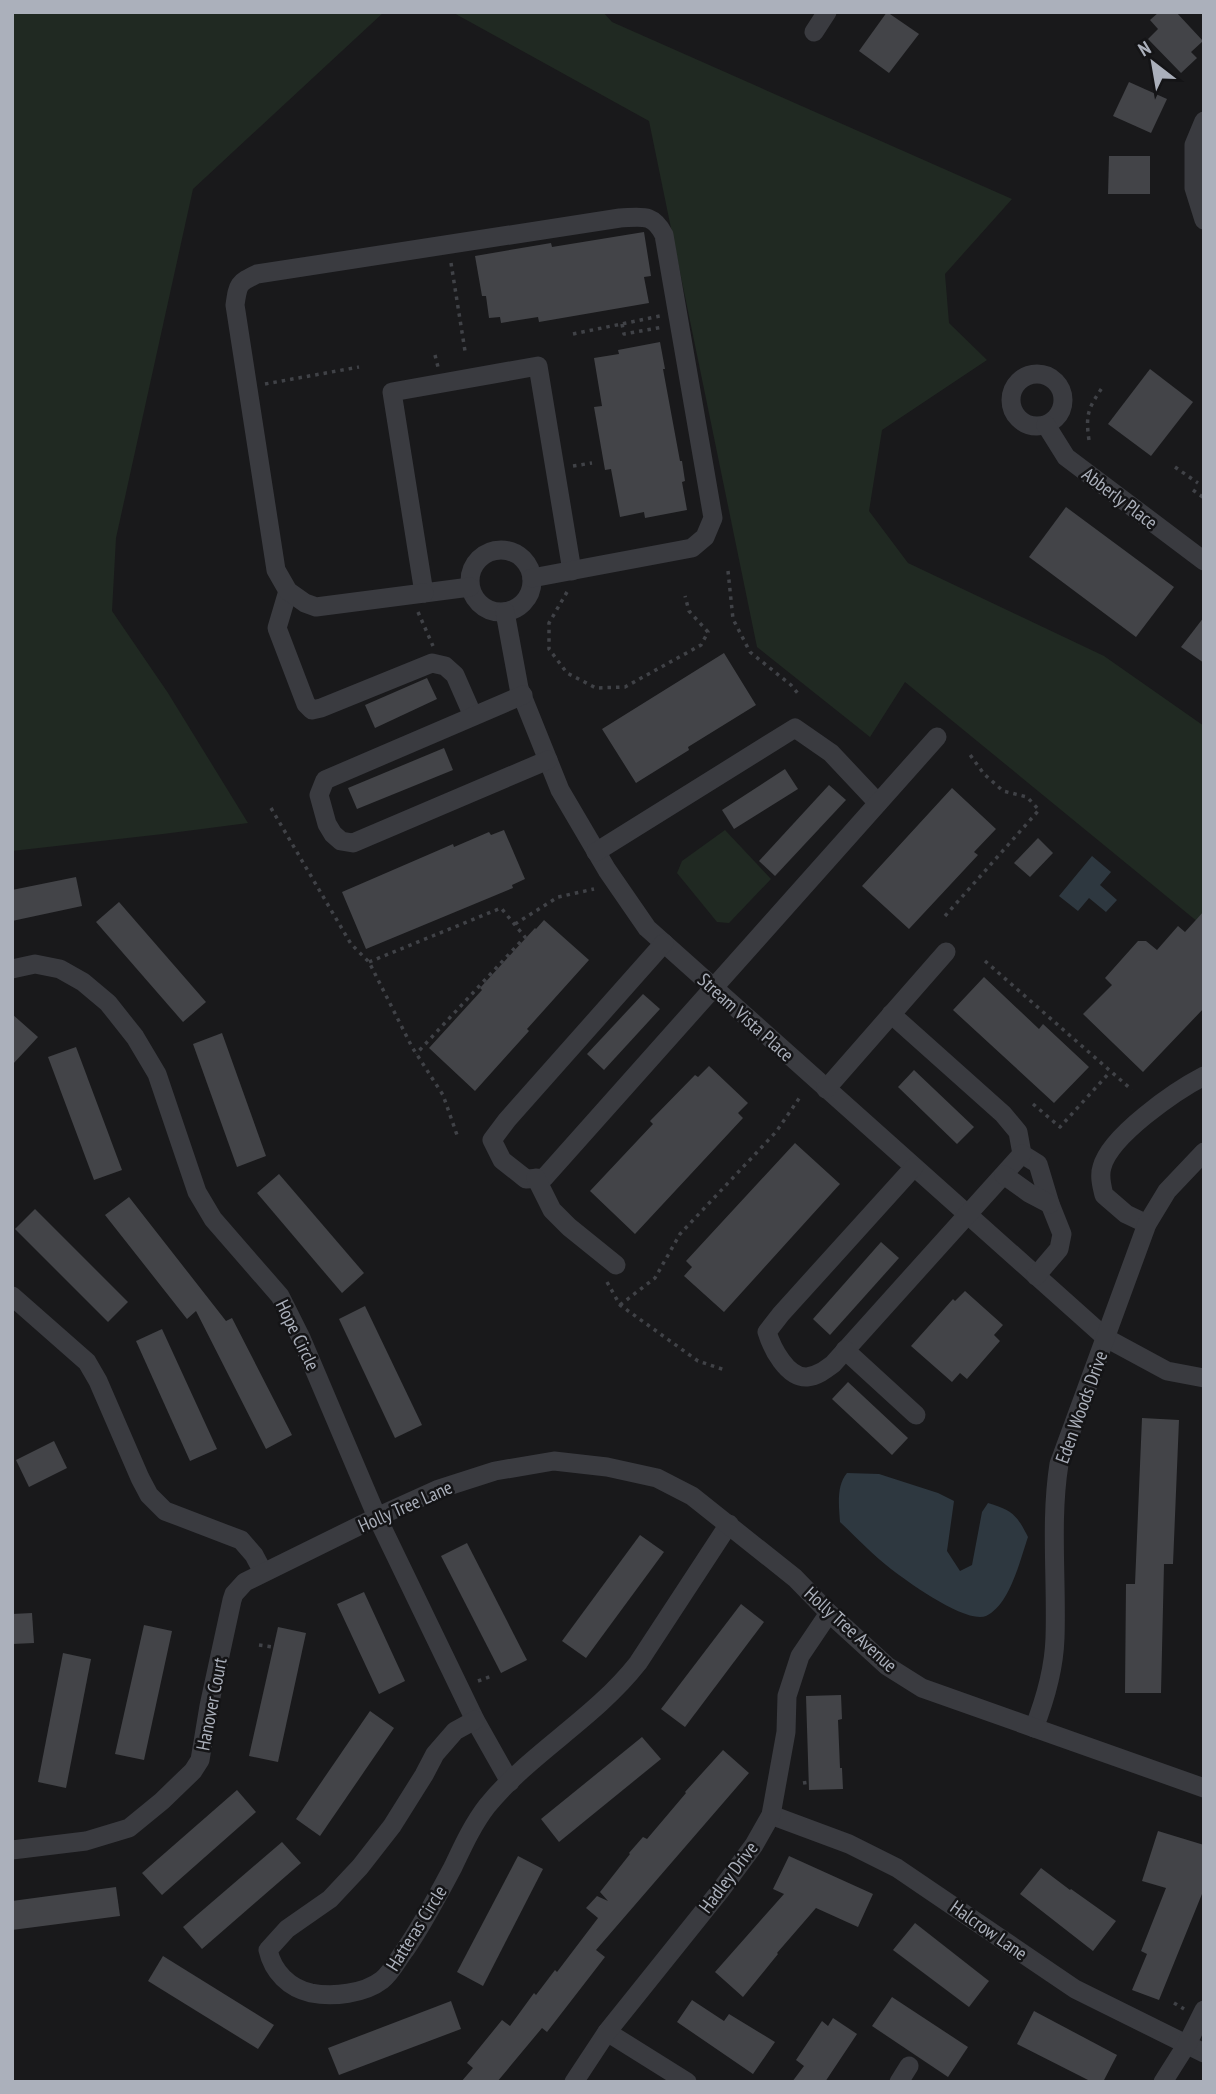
<svg xmlns="http://www.w3.org/2000/svg" width="1216" height="2094" font-family="'PT Sans Narrow',sans-serif">
<style>
.green{fill:#202922}
.water{fill:#2e3840}
.building{fill:#434448}
.lines{fill:none;stroke-linecap:round;stroke-linejoin:round}
.path{stroke:#404247;stroke-width:3.5;stroke-dasharray:3.5 5;stroke-linecap:butt}
.minor{stroke:#3a3b40;stroke-width:19}
.labels{text-anchor:middle;dominant-baseline:central;stroke-width:5;stroke-linejoin:round;paint-order:stroke}
.street-label{font-size:19px;fill:#abb0bb;stroke:#141416}
</style>
<rect width="100%" height="100%" fill="#19191b"/>
<!-- green -->
<g class="green">
<path d="M12,12H384L193,189L116,538L112,611L168,693L248,823L163,834L12,851Z"/>
<path d="M452,12H603L612,22L1012,199L945,274L949,323L987,360L882,430L869,511L908,563L1104,656L1204,726V927L905,682L870,737L757,647L649,121Z"/>
<path d="M725,830L771,879L729,923L717,922L677,873L682,861Z"/>
</g>
<!-- water -->
<g class="water">
<path d="M1092,856L1111,872L1100,885L1117,900L1106,912L1089,898L1078,911L1059,896Z"/>
<path d="M847,1473L879,1474L938,1493L954,1501L947,1551L960,1571L972,1565L982,1512L988,1503C1012,1510 1017,1515 1028,1537C1020,1560 1010,1605 986,1616C966,1624 908,1582 891,1569C873,1555 857,1538 840,1522C839,1506 836,1486 847,1473Z"/>
</g>
<!-- building -->
<g class="building">
<path d="M887,12L919,34L889,73L859,51Z"/>
<path d="M1159,12H1176L1203,41L1191,52L1197,58L1181,73L1148,39L1158,29L1150,20Z"/>
<path d="M1129,82L1167,99L1151,133L1113,116Z"/>
<path d="M1109,156H1150V194H1108Z"/>
<path d="M644,232L651,276L644,277L649,303L539,322L538,317L501,323L500,317L489,318L486,296H482L475,256L551,243L552,247Z"/>
<path d="M660,342L665,369H663L680,461H682L685,481L682,482L687,510L645,518L644,512L620,517L611,469L605,470L594,407L602,406L594,358L619,354L618,350Z"/>
<path d="M1150,369L1193,402L1151,456L1108,424Z"/>
<path d="M1066,507L1174,587L1136,637L1029,557Z"/>
<path d="M1204,617V663L1181,647Z"/>
<path d="M724,653L756,705L688,747L689,750L636,783L602,729Z"/>
<path d="M427,678L437,699L375,728L365,705Z"/>
<path d="M444,748L453,770L357,809L348,788Z"/>
<path d="M785,769L798,789L734,829L722,810Z"/>
<path d="M829,785L846,800L775,876L759,861Z"/>
<path d="M952,788L996,829L974,852L978,855L909,929L862,886Z"/>
<path d="M504,830L525,879L512,885L513,888L366,949L342,892L453,844L454,847L489,832L491,835Z"/>
<path d="M1038,838L1053,853L1030,877L1014,863Z"/>
<path d="M76,877L82,906L12,921V890Z"/>
<path d="M119,902L206,1002L183,1022L96,922Z"/>
<path d="M1204,911V1008L1143,1072L1083,1014L1112,985L1105,978L1138,941H1146L1157,950L1178,926L1185,932Z"/>
<path d="M544,920L589,960L527,1029L529,1031L475,1091L429,1048L482,990L480,988L535,928L536,929Z"/>
<path d="M984,977L1039,1029L1043,1024L1089,1067L1054,1103L953,1010Z"/>
<path d="M643,994L660,1009L604,1070L587,1054Z"/>
<path d="M12,1014L38,1037L12,1065Z"/>
<path d="M222,1033L266,1156L237,1167L193,1044Z"/>
<path d="M76,1047L122,1170L94,1180L48,1057Z"/>
<path d="M709,1066L748,1103L738,1113L743,1118L635,1234L590,1191L653,1124L650,1121L695,1075L698,1077Z"/>
<path d="M914,1070L974,1127L957,1144L898,1087Z"/>
<path d="M795,1143L840,1184L724,1312L684,1276L692,1267L686,1261Z"/>
<path d="M279,1174L364,1273L342,1293L257,1193Z"/>
<path d="M129,1197L226,1321L232,1318L292,1435L266,1449L196,1311L187,1319L105,1215Z"/>
<path d="M35,1209L128,1302L108,1322L15,1229Z"/>
<path d="M881,1242L899,1258L830,1335L813,1319Z"/>
<path d="M965,1291L1003,1325L994,1335L1000,1341L967,1379L960,1373L952,1382L911,1346L953,1299L955,1301Z"/>
<path d="M365,1306L422,1425L395,1438L339,1319Z"/>
<path d="M162,1329L217,1449L190,1461L136,1341Z"/>
<path d="M848,1382L908,1438L892,1455L832,1399Z"/>
<path d="M1142,1418L1179,1420L1173,1564H1164L1161,1693H1125L1126,1584H1135Z"/>
<path d="M54,1441L67,1468L29,1487L16,1460Z"/>
<path d="M640,1535L664,1552L586,1658L562,1641Z"/>
<path d="M467,1543L527,1660L501,1673L441,1556Z"/>
<path d="M364,1592L405,1681L379,1694L337,1604Z"/>
<path d="M741,1604L764,1622L685,1727L661,1709Z"/>
<path d="M32,1613L34,1643L12,1644V1614Z"/>
<path d="M144,1625L172,1631L144,1760L115,1754Z"/>
<path d="M278,1627L306,1633L278,1762L249,1756Z"/>
<path d="M63,1653L91,1659L66,1788L38,1782Z"/>
<path d="M841,1695L842,1719L838,1720L840,1768H842L843,1789L809,1790L806,1696Z"/>
<path d="M370,1711L394,1728L320,1836L296,1819Z"/>
<path d="M642,1737L661,1759L559,1842L541,1819Z"/>
<path d="M723,1750L749,1773L596,1950L605,1957L547,2032L542,2028L497,2082H461L473,2068L467,2063L502,2020L510,2026L534,1993L536,1995L555,1970L557,1972L598,1918L586,1908L597,1896L608,1901L600,1892L630,1854L629,1853L643,1837L647,1839L686,1793L685,1792Z"/>
<path d="M237,1790L256,1812L162,1895L142,1873Z"/>
<path d="M1158,1831L1204,1845V1889L1159,2000L1132,1990L1147,1954L1141,1951L1166,1888L1142,1881Z"/>
<path d="M282,1842L301,1863L202,1949L183,1927Z"/>
<path d="M518,1856L543,1869L483,1986L457,1972Z"/>
<path d="M789,1856L873,1894L858,1927L816,1908L777,1953L778,1954L743,1997L715,1972L784,1894L773,1889Z"/>
<path d="M1041,1868L1070,1890L1071,1889L1116,1921L1093,1951L1020,1894Z"/>
<path d="M116,1887L120,1916L12,1930V1901Z"/>
<path d="M915,1923L989,1981L969,2007L893,1950Z"/>
<path d="M163,1956L274,2025L258,2049L148,1981Z"/>
<path d="M892,1997L968,2047L948,2077L872,2026Z"/>
<path d="M692,2000L724,2021L729,2014L775,2042L753,2074L677,2022Z"/>
<path d="M451,2001L461,2029L339,2075L328,2048Z"/>
<path d="M1034,2011L1117,2055L1103,2082H1092L1017,2044Z"/>
<path d="M833,2018L857,2034L825,2082H792L804,2066L796,2060L822,2021L828,2026Z"/>
</g>
<g class="lines">
<!-- path -->
<g class="path">
<path d="M451,263L465,351"/>
<path d="M622,324L624,334L663,327"/>
<path d="M573,334L660,316"/>
<path d="M435,355L438,367"/>
<path d="M265,384L359,367"/>
<path d="M1089,440C1085,413 1089,407 1104,385"/>
<path d="M573,466L592,463"/>
<path d="M1175,467L1198,483"/>
<path d="M1193,490L1204,498"/>
<path d="M728,571L733,619L750,652L791,685L800,696"/>
<path d="M567,592L549,623V649L567,673L596,688L625,687L701,645L708,632L689,611L685,596"/>
<path d="M418,612L433,646"/>
<path d="M271,808L351,944L369,962L412,1047L443,1095L457,1135"/>
<path d="M945,916L1039,810L1027,797L1003,791L984,774L968,752"/>
<path d="M515,924L558,897L594,889"/>
<path d="M985,961L1132,1090"/>
<path d="M369,962L501,908L525,937L416,1054"/>
<path d="M1033,1104L1060,1127L1110,1072"/>
<path d="M607,1282L620,1305L698,1361L725,1370"/>
<path d="M620,1305L655,1278L680,1234L776,1132L800,1097"/>
<path d="M259,1645L273,1647"/>
<path d="M478,1681L492,1676"/>
<path d="M803,1783L809,1782"/>
<path d="M1174,2003L1184,2009"/>
</g>
<!-- minor -->
<g class="minor">
<path d="M814,32L827,12"/>
<path d="M1204,121L1194,145V188L1204,220"/>
<circle cx="1037" cy="400" r="26"/>
<path d="M1046,425L1066,457L1204,561"/>
<circle cx="501" cy="581" r="31"/>
<path d="M470,587L424,593L392,392L538,366L572,571"/>
<path d="M288,591L277,628L306,704L312,710L321,708L432,663L445,666L455,675L473,716"/>
<path d="M424,593L316,607L305,603L288,591L276,570L235,305C238,284 238,283 257,274L620,218C642,217 653,213 664,235L713,518L705,537L692,548L532,578"/>
<path d="M505,612L519,688L560,790L607,870L647,928L1106,1338L1167,1371L1204,1378"/>
<path d="M523,695L325,780L319,795L327,824L333,834L341,841L353,843L548,760"/>
<path d="M596,852L795,728L831,753L878,803"/>
<path d="M664,943L507,1120L492,1140L502,1160L526,1179L544,1178L937,737"/>
<path d="M12,969L35,964L60,969L83,982L108,1003L135,1037L157,1074L197,1192L213,1219L280,1296L301,1338L377,1517L475,1720L510,1782"/>
<path d="M891,1014L1003,1114L1018,1132L1022,1154L1038,1164L1050,1204L1062,1234L1059,1249L1036,1276"/>
<path d="M826,1089L946,952"/>
<path d="M914,1167L781,1314L767,1332C772,1348 787,1378 807,1377C817,1376 825,1370 833,1364L1022,1154"/>
<path d="M1004,1175L1029,1193L1050,1204"/>
<path d="M536,1178L552,1210L569,1227L616,1265"/>
<path d="M1147,1224L1126,1214L1104,1195C1102,1187 1099,1176 1102,1167C1110,1136 1175,1091 1204,1076"/>
<path d="M12,1296L87,1362L98,1381L140,1478L149,1495L165,1511L241,1540L254,1555L263,1572"/>
<path d="M845,1350L916,1415"/>
<path d="M475,1720L455,1731L435,1754L424,1775L392,1826L360,1867L330,1899L287,1929L268,1950C273,1972 289,1988 311,1993C333,1997 364,1994 382,1980C392,1972 398,1959 405,1950C423,1924 438,1895 453,1867C463,1846 473,1824 487,1806C530,1753 594,1719 638,1663L729,1524"/>
<path d="M1034,1728C1045,1700 1054,1669 1055,1638C1057,1580 1050,1521 1059,1464L1147,1224L1167,1191L1204,1152"/>
<path d="M771,1815L849,1844L897,1868L1075,1989L1204,2053"/>
<path d="M12,1850L86,1841L129,1828L162,1801L193,1771L200,1760L209,1706L232,1600L234,1594L245,1582L377,1517L439,1489L495,1471L554,1461L607,1467L657,1478L692,1496L795,1578L829,1613L887,1666L922,1688L1204,1788"/>
<path d="M607,2032L687,2082"/>
<path d="M574,2082L607,2032L720,1891L754,1845L771,1815L786,1732L787,1696L800,1656L829,1613"/>
<path d="M899,2082L909,2066"/>
<path d="M1163,2082L1187,2044L1204,2010"/>
</g>
</g>
<g class="labels">
<!-- street labels -->
<g class="street-label">
<text transform="translate(1120 498) rotate(37)">Abberly Place</text>
<text transform="translate(746 1017) rotate(42)">Stream Vista Place</text>
<text transform="translate(298 1335) rotate(64)">Hope Circle</text>
<text transform="translate(1081 1407) rotate(-70)">Eden Woods Drive</text>
<text transform="translate(405 1506) rotate(-24)">Holly Tree Lane</text>
<text transform="translate(851 1629) rotate(42)">Holly Tree Avenue</text>
<text transform="translate(211 1704) rotate(-79)">Hanover Court</text>
<text transform="translate(728 1877) rotate(-53)">Hadley Drive</text>
<text transform="translate(416 1928) rotate(-58)">Hatteras Circle</text>
<text transform="translate(989 1930) rotate(35)">Halcrow Lane</text>
</g>
</g>
<!-- border -->
<rect width="1216" height="2094" fill="none" stroke="#abb0bb" stroke-width="28"/>
<!-- north arrow -->
<g transform="translate(1153 63) rotate(329)" stroke="#141416" stroke-width="5" paint-order="stroke">
<path d="M0-5L12 26L0 18L-12 26Z" fill="#abb0bb"/>
<text y="-10" font-size="19" font-weight="bold" text-anchor="middle" fill="#abb0bb">N</text>
</g>
</svg>
